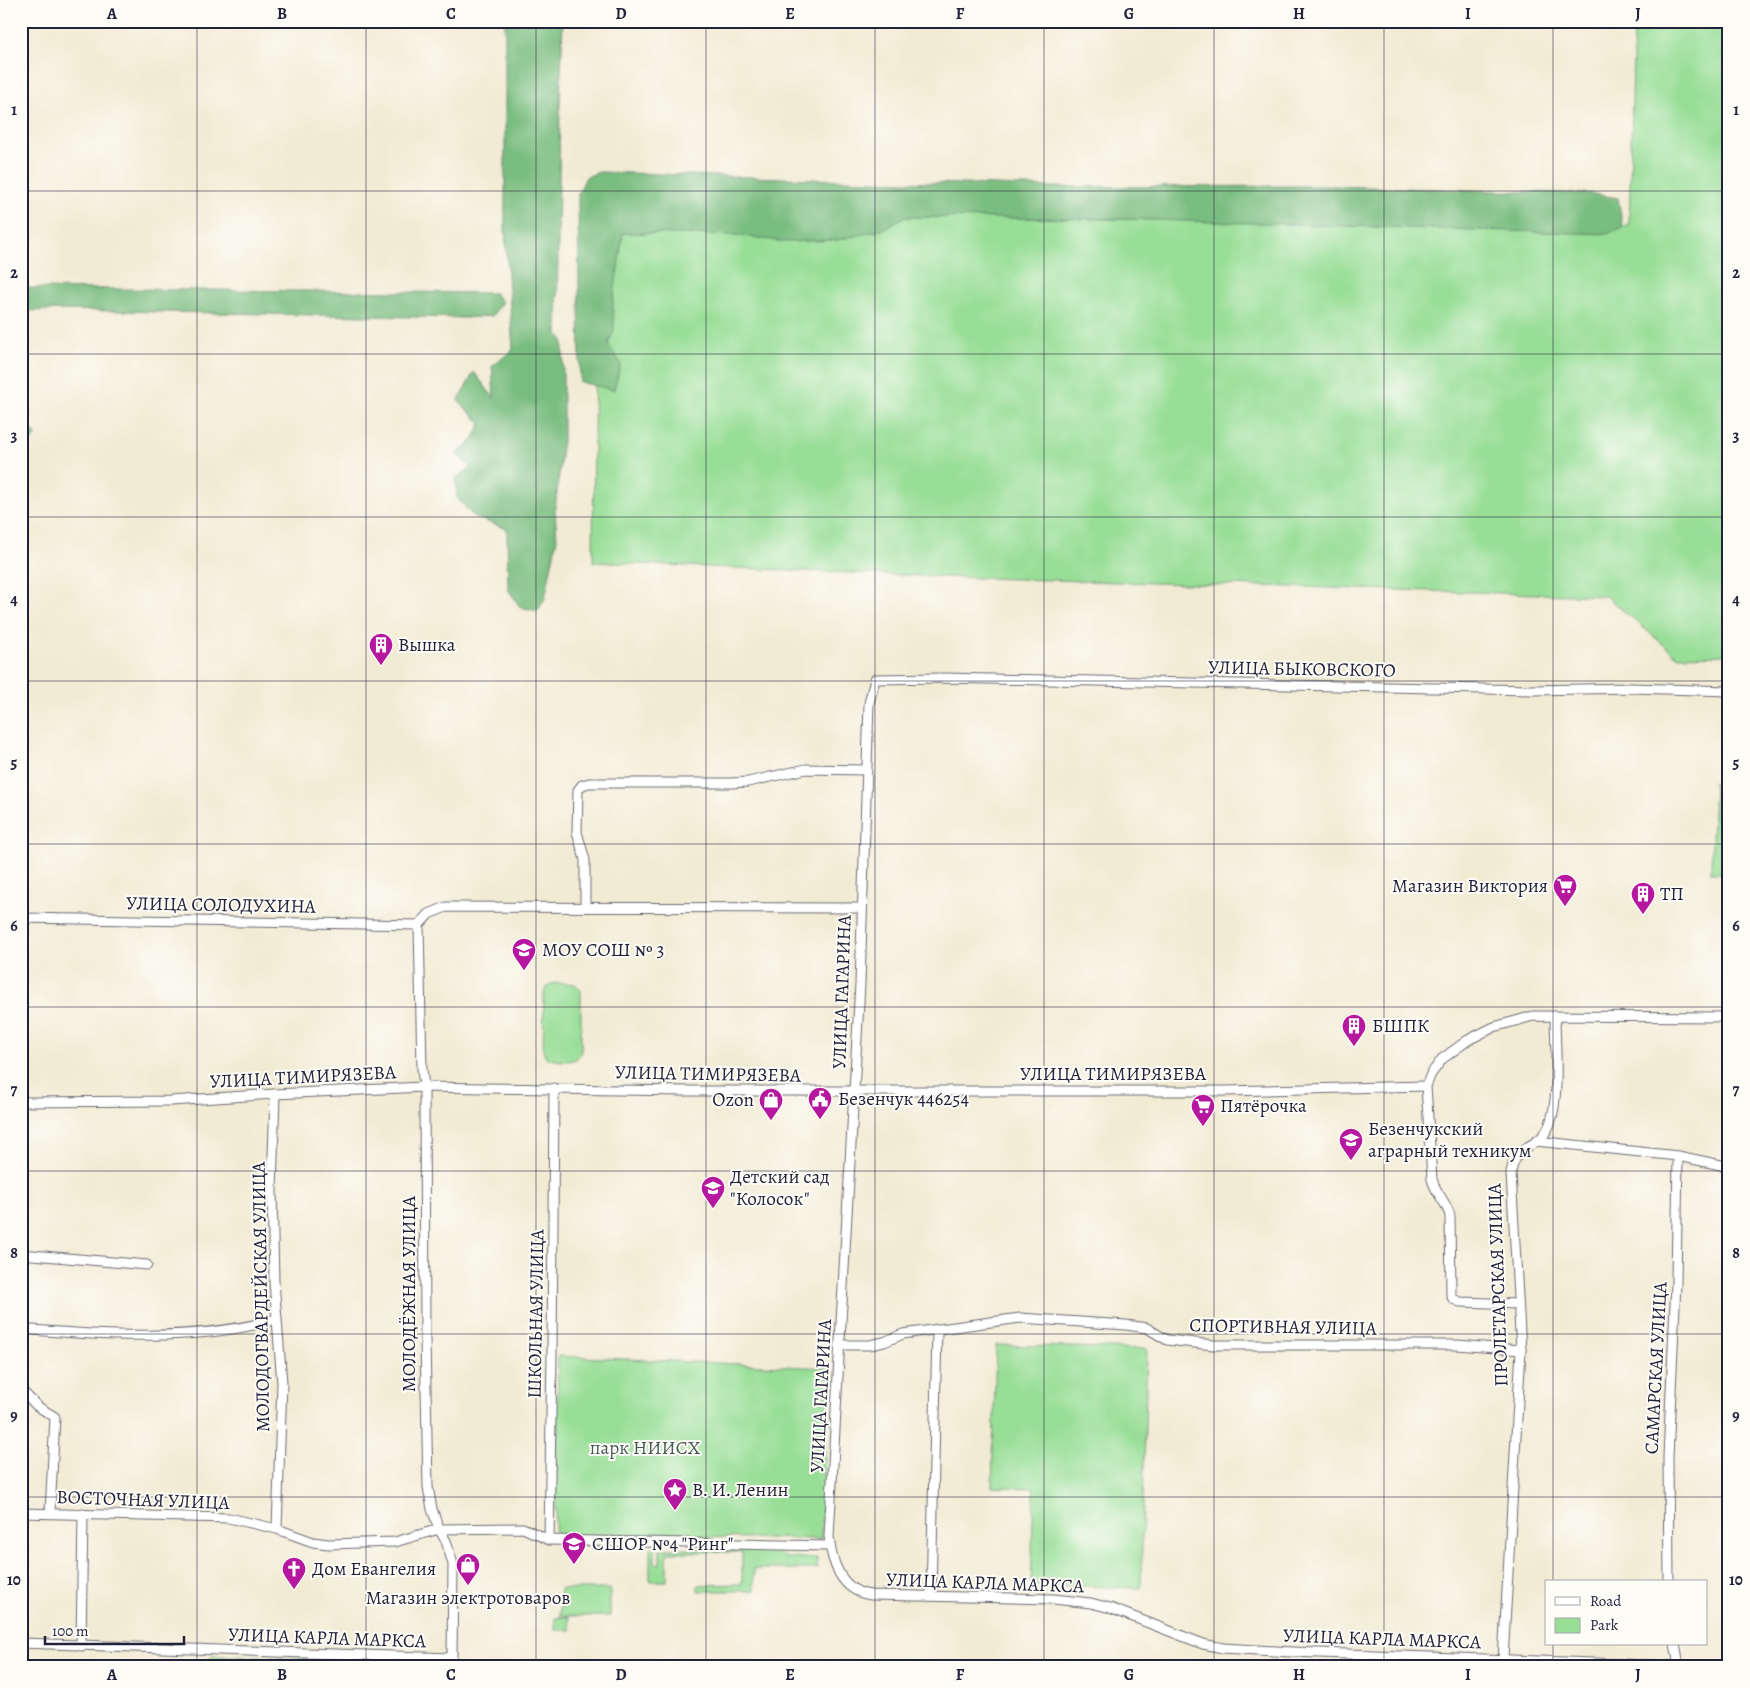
<svg xmlns="http://www.w3.org/2000/svg" width="1750" height="1688" font-family="Alegreya,serif">
<style>
.green{fill:#98de97;stroke:#5d8069}
.forest{fill:#7abd80;stroke:#4e705e}
.lines{fill:none;stroke-linecap:round;stroke-linejoin:round}
.minor-casing{stroke:#6b6871;stroke-width:11}
.minor{stroke:#fff;stroke-width:9}
.grid{fill:none;stroke:#22223b;stroke-width:1;stroke-opacity:0.55}
.labels{text-anchor:middle;dominant-baseline:central;stroke-width:4;stroke-linejoin:round;paint-order:stroke}
.poi-label{font-size:19px;fill:#22223b;stroke:#fdfcf7;text-anchor:start}
.street-label{font-size:19px;fill:#22223b;stroke:#fdfcf7}
.park-label{font-size:19px;fill:#455a57;stroke:#fdfcf7}
.neatline{fill:none;stroke:#22223b;stroke-width:2}
.grid-label{font-size:16px;text-anchor:middle;font-weight:bold;fill:#22223b}
</style>
<rect width="100%" height="100%" fill="#fdfcf7"/>
<filter id="ink" filterUnits="userSpaceOnUse"><feTurbulence type="fractalNoise" baseFrequency=".02" numOctaves="2"/><feDisplacementMap in="SourceGraphic" scale="10" xChannelSelector="R" yChannelSelector="G"/><feConvolveMatrix kernelMatrix="1 2 1 2 8 2 1 2 1" color-interpolation-filters="sRGB"/></filter>
<filter id="wash" filterUnits="userSpaceOnUse"><feTurbulence type="fractalNoise" baseFrequency=".0096" numOctaves="4" result="noise"/><feDisplacementMap in="SourceGraphic" scale="20" xChannelSelector="R" yChannelSelector="G"/><feGaussianBlur stdDeviation="1.12" result="paint"/><feColorMatrix in="noise" values="0 0 0 0 0 0 0 0 0 0 0 0 0 0 0 0 0 1.4 0 .05"/><feComposite in="paint" operator="in"/></filter>
<g filter="url(#wash)">
<rect width="100%" height="100%" fill="#f2ebd4"/>
<!-- green -->
<g class="green">
<path d="M1634,21H1729V655L1677,656L1606,596L946,577L593,562L596,212L1629,226Z"/>
<path d="M1714,782L1729,783V873H1711Z"/>
<path d="M556,983L575,984L581,990V1051C578,1065 559,1061 549,1059L546,1057L543,1050L544,993L548,985Z"/>
<path d="M996,1345L1147,1349L1141,1588L1031,1585L1034,1488L992,1487Z"/>
<path d="M558,1356L829,1368L821,1539L555,1535Z"/>
<path d="M650,1548H655V1564H660V1549H775L786,1558H817V1569H754V1591H698V1585L742,1584V1552H667V1581H650Z"/>
<rect x="560" y="1589" width="50" height="27"/>
<path d="M569,1617L570,1630H555V1618Z"/>
<path d="M211,1656L306,1658V1667H207Z"/>
</g>
<!-- forest -->
<g class="forest">
<path d="M505,21H563L560,103L557,333L563,340V439L555,510L557,539L545,598L538,611L520,607L508,589L507,529L474,517L457,498L456,478L471,467L456,454L473,440L481,423L458,401L474,372L494,398L492,366L513,350L505,229Z"/>
<path d="M599,172L1055,187L1335,186L1594,194L1618,198L1623,227L1607,234L1120,219L904,217L881,230L837,240L787,242L736,235L623,233L613,302L614,331L608,344L621,363L614,390L580,382L578,194L586,177Z"/>
<path d="M21,288L495,293L502,302L492,316L465,318L63,310L21,311Z"/>
<path d="M21,418L37,436L21,450Z"/>
</g>
</g>
<g filter="url(#ink)">
<g class="lines">
<defs>
<g id="minor">
<path d="M585,906V860L577,832L578,790L582,785L589,783H731L748,782L806,769L866,770"/>
<path d="M21,918L419,925"/>
<path d="M419,925L429,914L446,907L862,908"/>
<path d="M275,1094L272,1189L274,1282L282,1383L277,1529"/>
<path d="M21,1102L171,1101L275,1094L424,1087L685,1091H1225L1426,1086"/>
<path d="M1536,1141L1678,1156L1721,1165L1729,1170"/>
<path d="M21,1254L147,1265"/>
<path d="M1518,1304L1460,1302L1453,1299L1451,1295L1450,1216C1447,1202 1435,1193 1432,1179L1426,1086L1431,1074L1442,1059L1468,1040L1494,1027L1533,1016L1729,1017"/>
<path d="M21,1329C101,1336 199,1342 277,1319"/>
<path d="M840,1345H870L884,1342L903,1334L1020,1318L1126,1325L1147,1328L1167,1340L1214,1345H1457L1521,1350"/>
<path d="M21,1390L37,1406L55,1417L50,1513"/>
<path d="M21,1513L229,1518L277,1529L313,1542L328,1544L395,1542L439,1529L523,1528L549,1540L830,1546"/>
<path d="M549,1540L552,1355L554,1088"/>
<path d="M1669,1582L1668,1457L1676,1283L1678,1156"/>
<path d="M931,1596L937,1330"/>
<path d="M21,1643L452,1658L453,1564L446,1541L439,1529L432,1509L428,1487L425,1339L424,1087L422,1069L419,925"/>
<path d="M1675,1644L1679,1666"/>
<path d="M81,1646L83,1514"/>
<path d="M1503,1659L1521,1350L1511,1173C1516,1142 1536,1150 1547,1130C1561,1106 1555,1045 1555,1016"/>
<path d="M1704,1667L1292,1652L1223,1648L1203,1644L1110,1608L1091,1603L1053,1599L871,1595C841,1592 831,1561 829,1536L860,984L869,703L875,679L944,678L1533,690L1632,688L1729,691"/>
</g>
</defs>
<!-- minor casing -->
<use href="#minor" class="minor-casing"/>
<!-- minor -->
<use href="#minor" class="minor"/>
</g>
</g>
<!-- grid -->
<path class="grid" d="M197,21V1667M366,21V1667M536,21V1667M706,21V1667M875,21V1667M1044,21V1667M1214,21V1667M1384,21V1667M1553,21V1582M21,191H1729M21,354H1729M21,517H1729M21,681H1729M21,844H1729M21,1007H1729M21,1171H1729M21,1334H1729M21,1497H1729M1553,1644V1667"/>
<!-- icons -->
<defs>
<symbol id="building-pin" viewBox="-11 -11 22 30"><path d="M0 17L-7.5 6A9.5 9.5 0 1 1 7.5 6Z" fill="#b5179e" stroke="#fdfcf7"/><path d="M-4-6H4V6H1V3H-1V6H-4ZM-2.5-4.3h1.7v1.8h-1.7ZM.8-4.3h1.7v1.8H.8ZM-2.5-1h1.7V.8h-1.7ZM.8-1h1.7V.8H.8Z" fill="#fff"/></symbol>
<symbol id="supermarket-pin" viewBox="-11 -11 22 30"><path d="M0 17L-7.5 6A9.5 9.5 0 1 1 7.5 6Z" fill="#b5179e" stroke="#fdfcf7"/><path d="M-6-5.5h2.5l.6 2H6L4.5 2H-2.5L-4.4-4H-6ZM-1.5 3.2a1.3 1.3 0 1 0 .1 0ZM3 3.2a1.3 1.3 0 1 0 .1 0Z" fill="#fff"/></symbol>
<symbol id="school-pin" viewBox="-11 -11 22 30"><path d="M0 17L-7.5 6A9.5 9.5 0 1 1 7.5 6Z" fill="#b5179e" stroke="#fdfcf7"/><path d="M0-5L7-2L0 1L-7-2ZM-4 1L0 2.5L4 1V4Q0 6-4 4Z" fill="#fff"/></symbol>
<symbol id="civic-pin" viewBox="-11 -11 22 30"><path d="M0 17L-7.5 6A9.5 9.5 0 1 1 7.5 6Z" fill="#b5179e" stroke="#fdfcf7"/><path d="M-.6-6.5H3V-4.5H.6V-3L4-1V1h2V6H-6V1h2V-1L-.6-3ZM-1.2 2.5V6h2.4V2.5Z" fill="#fff"/></symbol>
<symbol id="shop-pin" viewBox="-11 -11 22 30"><path d="M0 17L-7.5 6A9.5 9.5 0 1 1 7.5 6Z" fill="#b5179e" stroke="#fdfcf7"/><path d="M-5-2.5h2.3a2.7 3.5 0 0 1 5.4 0H5L5.5 6h-11ZM-1.5-2.5h3a1.5 2.3 0 0 0-3 0Z" fill="#fff"/></symbol>
<symbol id="university-pin" viewBox="-11 -11 22 30"><path d="M0 17L-7.5 6A9.5 9.5 0 1 1 7.5 6Z" fill="#b5179e" stroke="#fdfcf7"/><path d="M0-5L7-2L0 1L-7-2ZM-4 1L0 2.5L4 1V4Q0 6-4 4Z" fill="#fff"/></symbol>
<symbol id="sight-pin" viewBox="-11 -11 22 30"><path d="M0 17L-7.5 6A9.5 9.5 0 1 1 7.5 6Z" fill="#b5179e" stroke="#fdfcf7"/><path d="M0-6L1.8-2.2L6-1.7L2.9 1.2L3.7 5.4L0 3.3L-3.7 5.4L-2.9 1.2L-6-1.7L-1.8-2.2Z" fill="#fff"/></symbol>
<symbol id="church-pin" viewBox="-11 -11 22 30"><path d="M0 17L-7.5 6A9.5 9.5 0 1 1 7.5 6Z" fill="#b5179e" stroke="#fdfcf7"/><path d="M-1.2-6h2.4v3.5h3.3v2.4h-3.3V6h-2.4V-.1h-3.3v-2.4h3.3Z" fill="#fff"/></symbol>
</defs>
<g fill-rule="evenodd">
<use href="#building-pin" x="367" y="631" width="28" height="38"/>
<use href="#supermarket-pin" x="1551" y="872" width="28" height="38"/>
<use href="#building-pin" x="1629" y="880" width="28" height="38"/>
<use href="#school-pin" x="510" y="936" width="28" height="38"/>
<use href="#building-pin" x="1340" y="1012" width="28" height="38"/>
<use href="#civic-pin" x="806" y="1085" width="28" height="38"/>
<use href="#shop-pin" x="757" y="1086" width="28" height="38"/>
<use href="#supermarket-pin" x="1189" y="1092" width="28" height="38"/>
<use href="#university-pin" x="1337" y="1126" width="28" height="38"/>
<use href="#school-pin" x="699" y="1174" width="28" height="38"/>
<use href="#sight-pin" x="661" y="1476" width="28" height="38"/>
<use href="#school-pin" x="560" y="1530" width="28" height="38"/>
<use href="#shop-pin" x="454" y="1551" width="28" height="38"/>
<use href="#church-pin" x="280" y="1555" width="28" height="38"/>
</g>
<g class="labels">
<!-- poi labels -->
<g class="poi-label">
<text x="398" y="645">Вышка</text>
<text x="1548" y="886" text-anchor="end">Магазин Виктория</text>
<text x="1660" y="894">ТП</text>
<text x="542" y="950">МОУ СОШ № 3</text>
<text x="1372" y="1026">БШПК</text>
<text x="838" y="1099">Безенчук 446254</text>
<text x="754" y="1100" text-anchor="end">Ozon</text>
<text x="1220" y="1106">Пятёрочка</text>
<text x="1368" y="1129">Безенчукский<tspan x="1368" dy="22">аграрный техникум</tspan></text>
<text x="730" y="1177">Детский сад<tspan x="730" dy="22">"Колосок"</tspan></text>
<text x="692" y="1490">В. И. Ленин</text>
<text x="592" y="1544">СШОР №4 "Ринг"</text>
<text x="312" y="1569">Дом Евангелия</text>
<text x="468" y="1598" text-anchor="middle">Магазин электротоваров</text>
</g>
<!-- street labels -->
<g class="street-label">
<text transform="translate(1302 669) rotate(1)">УЛИЦА БЫКОВСКОГО</text>
<text transform="translate(221 905) rotate(1)">УЛИЦА СОЛОДУХИНА</text>
<text transform="translate(842 992) rotate(-88)">УЛИЦА ГАГАРИНА</text>
<text transform="translate(708 1074) rotate(1)">УЛИЦА ТИМИРЯЗЕВА</text>
<text x="1113" y="1074">УЛИЦА ТИМИРЯЗЕВА</text>
<text transform="translate(303 1077) rotate(-3)">УЛИЦА ТИМИРЯЗЕВА</text>
<text transform="translate(1498 1285) rotate(-92)">ПРОЛЕТАРСКАЯ УЛИЦА</text>
<text transform="translate(409 1294) rotate(-90)">МОЛОДЁЖНАЯ УЛИЦА</text>
<text transform="translate(261 1297) rotate(-91)">МОЛОДОГВАРДЕЙСКАЯ УЛИЦА</text>
<text transform="translate(536 1314) rotate(-89)">ШКОЛЬНАЯ УЛИЦА</text>
<text transform="translate(1283 1327) rotate(1)">СПОРТИВНАЯ УЛИЦА</text>
<text transform="translate(1656 1368) rotate(-87)">САМАРСКАЯ УЛИЦА</text>
<text transform="translate(821 1396) rotate(-87)">УЛИЦА ГАГАРИНА</text>
<text transform="translate(143 1500) rotate(2)">ВОСТОЧНАЯ УЛИЦА</text>
<text transform="translate(985 1583) rotate(2)">УЛИЦА КАРЛА МАРКСА</text>
<text transform="translate(327 1638) rotate(2)">УЛИЦА КАРЛА МАРКСА</text>
<text transform="translate(1382 1639) rotate(2)">УЛИЦА КАРЛА МАРКСА</text>
</g>
<!-- park labels -->
<g class="park-label">
<text x="645" y="1448">парк НИИСХ</text>
</g>
</g>
<!-- margin -->
<rect width="1750" height="1688" fill="none" stroke="#fdfcf7" stroke-width="55"/>
<!-- legend -->
<rect x="1545" y="1580" width="162" height="65" fill="#fdfcf7" stroke="#a5a5ac"/>
<rect x="1555" y="1597" width="25" height="8" fill="#ffffff" stroke="#a5a5ac"/>
<text x="1590" y="1606" font-size="15" fill="#22223b">Road</text>
<rect x="1555" y="1618" width="25" height="15" fill="#98de97" stroke="#a5a5ac"/>
<text x="1590" y="1630" font-size="15" fill="#22223b">Park</text>
<!-- scale -->
<path d="M45 1636v8h139v-8" fill="none" stroke="#22223b" stroke-width="2.5"/>
<text x="52" y="1636" font-size="15" fill="#22223b" stroke="#fdfcf7" stroke-width="4" paint-order="stroke">100 m</text>
<rect x="28" y="28" width="1694" height="1632" class="neatline"/>
<g class="grid-label">
<text x="112" y="19">A</text>
<text x="282" y="19">B</text>
<text x="451" y="19">C</text>
<text x="621" y="19">D</text>
<text x="790" y="19">E</text>
<text x="960" y="19">F</text>
<text x="1129" y="19">G</text>
<text x="1299" y="19">H</text>
<text x="1468" y="19">I</text>
<text x="1638" y="19">J</text>
<text x="14" y="115">1</text>
<text x="1736" y="115">1</text>
<text x="14" y="278">2</text>
<text x="1736" y="278">2</text>
<text x="14" y="441">3</text>
<text x="1736" y="441">3</text>
<text x="14" y="605">4</text>
<text x="1736" y="605">4</text>
<text x="14" y="768">5</text>
<text x="1736" y="768">5</text>
<text x="14" y="931">6</text>
<text x="1736" y="931">6</text>
<text x="14" y="1095">7</text>
<text x="1736" y="1095">7</text>
<text x="14" y="1258">8</text>
<text x="1736" y="1258">8</text>
<text x="14" y="1421">9</text>
<text x="1736" y="1421">9</text>
<text x="14" y="1585">10</text>
<text x="1736" y="1585">10</text>
<text x="112" y="1680">A</text>
<text x="282" y="1680">B</text>
<text x="451" y="1680">C</text>
<text x="621" y="1680">D</text>
<text x="790" y="1680">E</text>
<text x="960" y="1680">F</text>
<text x="1129" y="1680">G</text>
<text x="1299" y="1680">H</text>
<text x="1468" y="1680">I</text>
<text x="1638" y="1680">J</text>
</g>
</svg>
